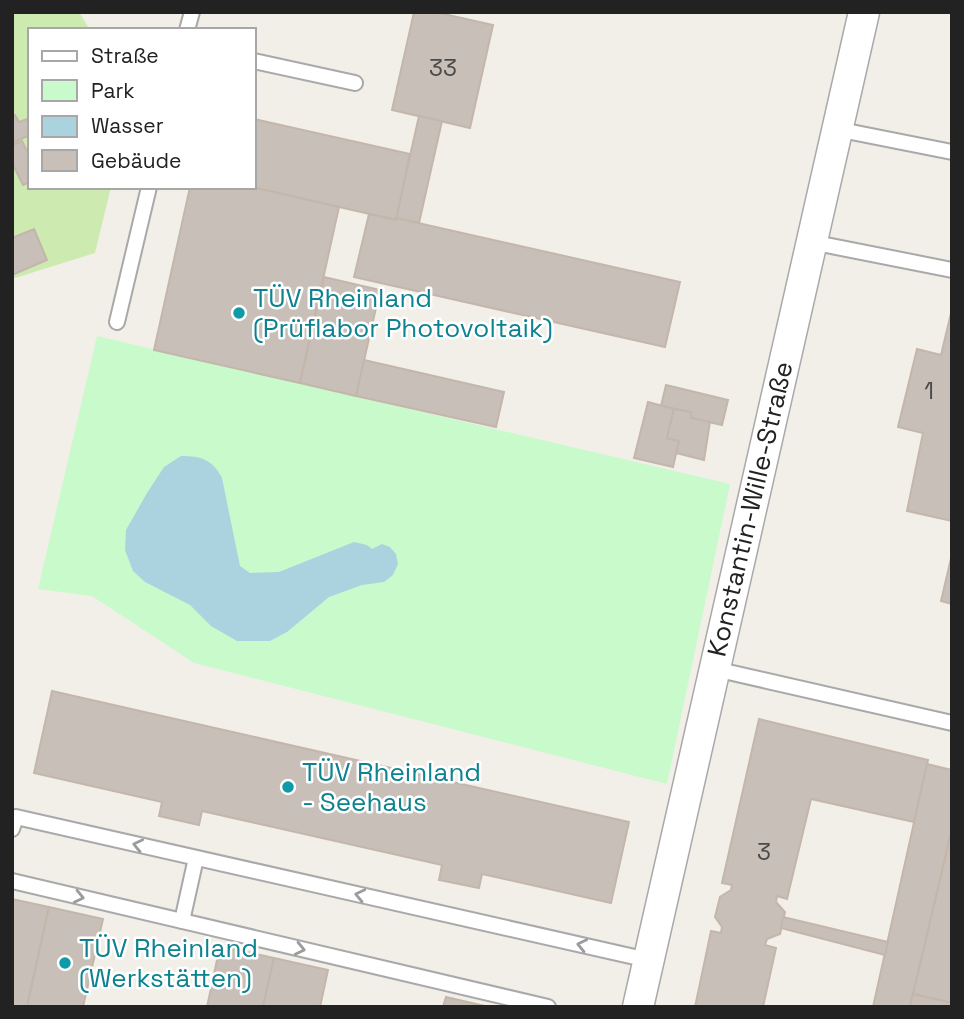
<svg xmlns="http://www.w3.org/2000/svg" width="964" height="1019" font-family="'Space Grotesk',sans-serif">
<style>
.grass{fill:#cdebb0}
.park{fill:#c8facc}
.water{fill:#aad3df}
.building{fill:#c7bfb8;stroke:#c4b6ab;stroke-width:2}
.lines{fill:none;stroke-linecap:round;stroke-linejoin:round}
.service-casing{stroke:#a9a9a9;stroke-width:18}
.minor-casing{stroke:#a9a9a9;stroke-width:33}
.service{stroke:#fff;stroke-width:14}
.minor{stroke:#fff;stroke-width:30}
.oneway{stroke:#9c9c9c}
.culture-dot{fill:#0f9aa8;stroke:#fff;stroke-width:2.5}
.labels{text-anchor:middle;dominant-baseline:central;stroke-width:5;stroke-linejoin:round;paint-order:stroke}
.number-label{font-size:23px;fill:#4b4948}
.culture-label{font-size:26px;fill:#0d838f;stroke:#fff;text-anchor:start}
.street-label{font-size:26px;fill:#222;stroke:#fff}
</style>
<rect width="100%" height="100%" fill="#f2efe9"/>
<!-- grass -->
<path class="grass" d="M12,12H79L90,30H30V187H111L95,253L12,279Z"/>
<!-- park -->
<path class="park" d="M97,336L730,484L667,784L194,663L92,596L38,589Z"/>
<!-- water -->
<path class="water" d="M181,456C201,456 212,459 222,478L240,566L250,573L279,572L354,542L367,545L372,549L382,544L390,547L396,554L398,564L393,575L384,582L362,585L329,597L287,632L270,641H237L211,626L190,605L145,582L133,571L125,550L126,530L147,493L164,467Z"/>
<!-- building -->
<g class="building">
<path d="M414,12H435L493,25L470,128L392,110Z"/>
<path d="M15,115L19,122L30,118V135L12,143V116Z"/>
<path d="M419,116L442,121L419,223L396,218Z"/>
<path d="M254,119L410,154L396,220L252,187Z"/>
<path d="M22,141L30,157V182L23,185L12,163V145Z"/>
<path d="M190,187H252L339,207L300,383L154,350Z"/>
<path d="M369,214L396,220V218L680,282L665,347L354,277Z"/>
<path d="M34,229L47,260L12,275V238Z"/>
<path d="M324,277L380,290L356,396L300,383Z"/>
<path d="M952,309V521L907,511L923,433L898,427L917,349L941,355Z"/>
<path d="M364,360L504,392L496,427L356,396Z"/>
<path d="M666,385L728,400L722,425L691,418V412L661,406Z"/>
<path d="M648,402L674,409L667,438L679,441L673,467L634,458Z"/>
<path d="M674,409L691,412V418L710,422L704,460L676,453L679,441L667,438Z"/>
<path d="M952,554V604L941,601Z"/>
<path d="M52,691L629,822L611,903L482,874L479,888L439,880L442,865L202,811L199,825L159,816L162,802L34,773Z"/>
<path d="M759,719L928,760L914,822L811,799L787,899L777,896L776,902L785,912L780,934L767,939L765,945L776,948L763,1007H695L711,931L721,933L722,927L715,917L720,897L731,890L732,885L722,883Z"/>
<path d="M927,764L952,770V829L910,1007H873Z"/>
<path d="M952,829V1003L913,994Z"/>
<path d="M12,899L49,907L27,1007H12Z"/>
<path d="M49,907L103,919L83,1007H27Z"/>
<path d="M783,917L888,942L885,955L781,928Z"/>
<path d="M220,946L274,958L263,1007H207Z"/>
<path d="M274,958L328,970L320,1007H263Z"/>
<path d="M913,994L952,1003V1007H910Z"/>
<path d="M446,997L489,1007H443Z"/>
</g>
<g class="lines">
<defs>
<g id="service">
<path d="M187,30L192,12"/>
<path d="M254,61L355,83"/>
<path d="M836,129L952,152"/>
<path d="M811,242L952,270"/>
<path d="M117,322L149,187"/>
<path d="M715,669L952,723"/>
<path d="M12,829L16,817L648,960"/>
<path d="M12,881L548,1007"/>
<path d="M182,921L196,858"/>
</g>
<path id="minor" d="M638,1007L864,12"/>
</defs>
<!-- service casing -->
<use href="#service" class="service-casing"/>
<!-- minor casing -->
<use href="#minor" class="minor-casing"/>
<!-- service -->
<use href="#service" class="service"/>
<!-- minor -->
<use href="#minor" class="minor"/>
</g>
<!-- one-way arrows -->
<defs><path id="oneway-chevron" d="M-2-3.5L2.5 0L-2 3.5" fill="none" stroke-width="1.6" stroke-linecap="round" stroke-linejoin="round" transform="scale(1.75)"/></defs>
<g class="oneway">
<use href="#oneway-chevron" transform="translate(138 845) rotate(-167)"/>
<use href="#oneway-chevron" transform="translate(360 895) rotate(-167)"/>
<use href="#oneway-chevron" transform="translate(79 897) rotate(13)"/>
<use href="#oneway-chevron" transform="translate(582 945) rotate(-167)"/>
<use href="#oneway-chevron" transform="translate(300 949) rotate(13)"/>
</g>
<!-- markers -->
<g class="culture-dot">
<circle cx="239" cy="313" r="7"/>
<circle cx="288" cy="787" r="7"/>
<circle cx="65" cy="963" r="7"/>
</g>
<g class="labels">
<!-- number labels -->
<g class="number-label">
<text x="443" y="68">33</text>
<text x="929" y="391">1</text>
<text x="764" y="852">3</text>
</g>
<!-- culture labels -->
<g class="culture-label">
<text x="253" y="298">TÜV Rheinland<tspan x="253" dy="30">(Prüflabor Photovoltaik)</tspan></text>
<text x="302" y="772">TÜV Rheinland<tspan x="302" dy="30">- Seehaus</tspan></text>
<text x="79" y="948">TÜV Rheinland<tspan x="79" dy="30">(Werkstätten)</tspan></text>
</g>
<!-- street labels -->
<g class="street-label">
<text transform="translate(750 509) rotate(-77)">Konstantin-Wille-Straße</text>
</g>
</g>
<!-- border -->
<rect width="964" height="1019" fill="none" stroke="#222222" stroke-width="28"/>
<!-- legend -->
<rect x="28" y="28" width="228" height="161" fill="#ffffff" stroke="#a7a7a7" stroke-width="2"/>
<rect x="42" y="51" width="35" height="10" fill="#ffffff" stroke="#a7a7a7" stroke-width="2"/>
<text x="91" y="63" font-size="21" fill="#222222">Straße</text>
<rect x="42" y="80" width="35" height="21" fill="#c8facc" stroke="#a7a7a7" stroke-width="2"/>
<text x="91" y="98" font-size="21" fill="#222222">Park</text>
<rect x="42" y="116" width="35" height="21" fill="#aad3df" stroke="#a7a7a7" stroke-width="2"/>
<text x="91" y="133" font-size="21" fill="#222222">Wasser</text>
<rect x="42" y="150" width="35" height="21" fill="#c7bfb8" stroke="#a7a7a7" stroke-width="2"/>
<text x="91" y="168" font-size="21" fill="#222222">Gebäude</text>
</svg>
